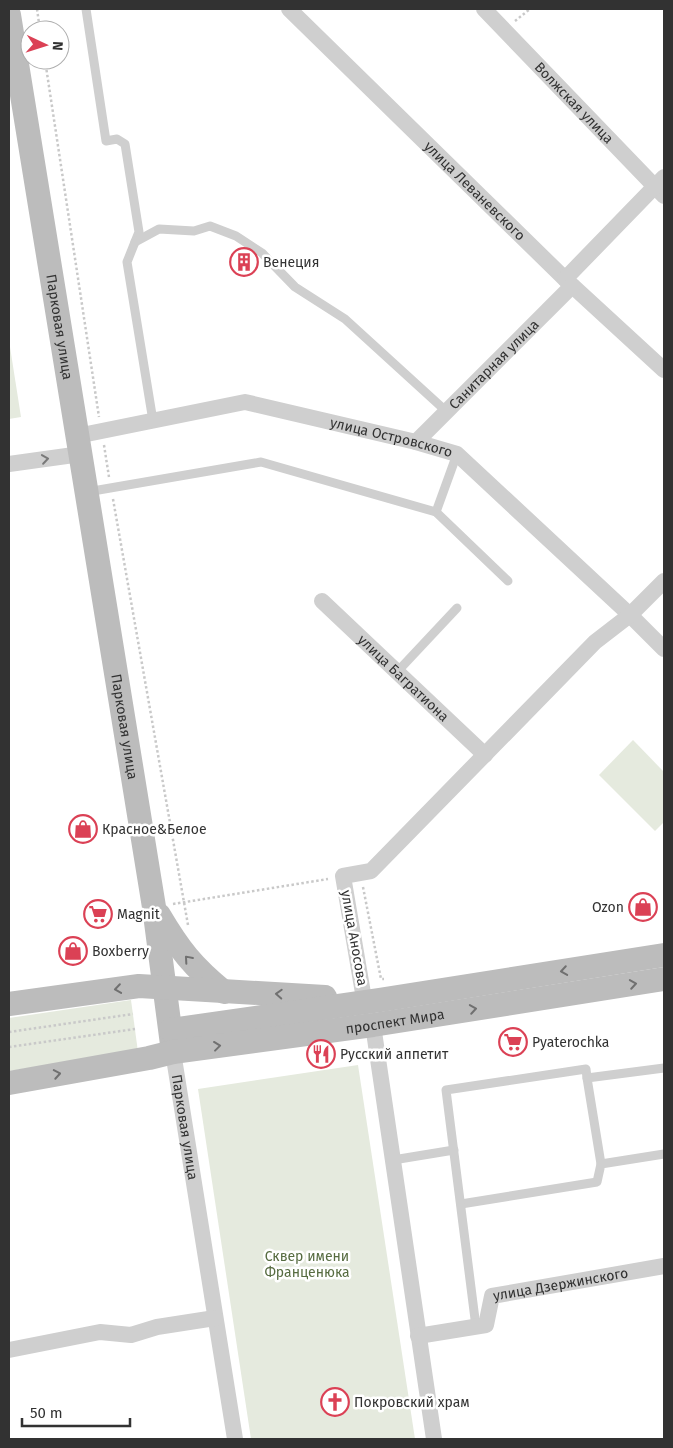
<svg xmlns="http://www.w3.org/2000/svg" width="673" height="1448" font-family="'Fira Sans',sans-serif">
<style>
.green{fill:#e5eade}
.lines{fill:none;stroke-linecap:round;stroke-linejoin:round}
.path{stroke:#c9c9c9;stroke-width:2.5;stroke-dasharray:2.5 2.5;stroke-linecap:butt}
.lane{stroke:#cfcfcf;stroke-width:9}
.street{stroke:#cfcfcf;stroke-width:16}
.secondary{stroke:#bcbcbc;stroke-width:24}
.oneway{stroke:#797979}
.oneway2{stroke:#707070}
.labels{text-anchor:middle;dominant-baseline:central;stroke-width:5;stroke-linejoin:round;paint-order:stroke}
.street-label{font-size:14px;fill:#323232;stroke:#fff}
.poi-label{font-size:14px;fill:#323232;stroke:#fff;text-anchor:start}
.park-label{font-size:14px;fill:#576c41;stroke:#fff}
</style>
<rect width="100%" height="100%" fill="#fff"/>
<!-- green -->
<g class="green">
<path d="M9,347H10L21,417L9,419Z"/>
<path d="M633,740L664,772V822L655,831L599,775Z"/>
<path d="M131,1000L138,1052L9,1071V1018Z"/>
<path d="M358,1065L415,1439H251L198,1089Z"/>
</g>
<g class="lines">
<!-- path -->
<g class="path">
<path d="M37,9L40,30"/>
<path d="M515,21L530,9"/>
<path d="M45,60L99,417"/>
<path d="M104,445L109,477"/>
<path d="M113,499L188,925"/>
<path d="M363,887L381,979H384"/>
<path d="M173,904L328,879"/>
<path d="M9,1032L133,1014"/>
<path d="M9,1047L135,1029"/>
</g>
<!-- lane -->
<g class="lane">
<path d="M86,9L106,141L117,139L125,144L139,232L127,262L153,421"/>
<path d="M135,242L159,229L194,231L210,226L236,236L262,253L295,287L345,319L447,412"/>
<path d="M87,492L261,462L436,512L508,581"/>
<path d="M436,512L457,454"/>
<path d="M397,672L457,608"/>
<path d="M587,1078L601,1164"/>
<path d="M393,1160L454,1150"/>
<path d="M461,1204L597,1182L601,1164L664,1154"/>
<path d="M476,1327L446,1090L586,1069L587,1078L664,1068"/>
</g>
<!-- street -->
<g class="street">
<path id="s1" d="M289,9L565,279L664,370"/>
<path id="s2" d="M484,9L664,196"/>
<path d="M565,279L664,177"/>
<path id="s3" d="M77,436L245,402L416,442L457,454L630,615L664,649"/>
<path id="s4" d="M416,442L572,286"/>
<path d="M9,464L81,454"/>
<path id="s5" d="M322,601L485,755"/>
<path d="M364,999L343,876L371,871L595,642L630,615L664,581"/>
<path d="M373,1025L434,1439"/>
<path id="s6" d="M173,1052L235,1439"/>
<path id="s7" d="M418,1336L486,1325L492,1296L664,1266"/>
<path d="M9,1350L100,1332L131,1335L157,1327L215,1318"/>
</g>
<!-- secondary -->
<g class="secondary">
<path id="s8" d="M9,15L154,907L173,1052"/>
<path d="M159,915C179,949 193,967 224,992"/>
<path d="M9,1004L139,986L325,997"/>
<path d="M171,1030L380,1000L664,955"/>
<path id="s9" d="M9,1083L149,1058L173,1052L373,1025L664,979"/>
</g>
</g>
<!-- one-way arrows -->
<defs><path id="oneway-chevron" d="M-2-3.5L2.5 0L-2 3.5" fill="none" stroke-width="1.6" stroke-linecap="round" stroke-linejoin="round" transform="scale(1.25)"/></defs>
<use class="oneway" href="#oneway-chevron" transform="translate(45 459) rotate(-8)"/>
<g class="oneway2">
<use href="#oneway-chevron" transform="translate(188 959) rotate(-131)"/>
<use href="#oneway-chevron" transform="translate(564 971) rotate(171)"/>
<use href="#oneway-chevron" transform="translate(633 984) rotate(-9)"/>
<use href="#oneway-chevron" transform="translate(118 989) rotate(172)"/>
<use href="#oneway-chevron" transform="translate(279 994) rotate(-177)"/>
<use href="#oneway-chevron" transform="translate(473 1009) rotate(-9)"/>
<use href="#oneway-chevron" transform="translate(217 1046) rotate(-7)"/>
<use href="#oneway-chevron" transform="translate(57 1074) rotate(-10)"/>
</g>
<!-- icons -->
<defs>
<symbol id="building-ring" viewBox="-11 -11 22 22"><circle r="9.5" fill="#fff" stroke="#db4155" stroke-width="1.5"/><path d="M-4-6H4V6H1V3H-1V6H-4ZM-2.5-4.3h1.7v1.8h-1.7ZM.8-4.3h1.7v1.8H.8ZM-2.5-1h1.7V.8h-1.7ZM.8-1h1.7V.8H.8Z" fill="#db4155"/></symbol>
<symbol id="shop-ring" viewBox="-11 -11 22 22"><circle r="9.5" fill="#fff" stroke="#db4155" stroke-width="1.5"/><path d="M-5-2.5h2.3a2.7 3.5 0 0 1 5.4 0H5L5.5 6h-11ZM-1.5-2.5h3a1.5 2.3 0 0 0-3 0Z" fill="#db4155"/></symbol>
<symbol id="supermarket-ring" viewBox="-11 -11 22 22"><circle r="9.5" fill="#fff" stroke="#db4155" stroke-width="1.5"/><path d="M-6-5.5h2.5l.6 2H6L4.5 2H-2.5L-4.4-4H-6ZM-1.5 3.2a1.3 1.3 0 1 0 .1 0ZM3 3.2a1.3 1.3 0 1 0 .1 0Z" fill="#db4155"/></symbol>
<symbol id="restaurant-ring" viewBox="-11 -11 22 22"><circle r="9.5" fill="#fff" stroke="#db4155" stroke-width="1.5"/><path d="M-5-6h1v4h1v-4h1v4h1v-4h1v5L-1.5 .5V6h-2V.5L-5-1ZM5-6V6H3V1.5H1.5Q1.5-4 5-6Z" fill="#db4155"/></symbol>
<symbol id="church-ring" viewBox="-11 -11 22 22"><circle r="9.5" fill="#fff" stroke="#db4155" stroke-width="1.5"/><path d="M-1.2-6h2.4v3.5h3.3v2.4h-3.3V6h-2.4V-.1h-3.3v-2.4h3.3Z" fill="#db4155"/></symbol>
</defs>
<g fill-rule="evenodd">
<use href="#building-ring" x="228" y="246" width="32" height="32"/>
<use href="#shop-ring" x="67" y="813" width="32" height="32"/>
<use href="#shop-ring" x="627" y="891" width="32" height="32"/>
<use href="#supermarket-ring" x="82" y="898" width="32" height="32"/>
<use href="#shop-ring" x="57" y="935" width="32" height="32"/>
<use href="#supermarket-ring" x="497" y="1026" width="32" height="32"/>
<use href="#restaurant-ring" x="305" y="1038" width="32" height="32"/>
<use href="#church-ring" x="319" y="1386" width="32" height="32"/>
</g>
<g class="labels">
<!-- street labels -->
<g class="street-label">
<text stroke="none"><textPath href="#s2" startOffset="130">Волжская улица</textPath></text>
<text stroke="none"><textPath href="#s1" startOffset="260">улица Леваневского</textPath></text>
<text stroke="none"><textPath href="#s8" startOffset="316">Парковая улица</textPath></text>
<text stroke="none"><textPath href="#s4" startOffset="110">Санитарная улица</textPath></text>
<text stroke="none"><textPath href="#s3" startOffset="322">улица Островского</textPath></text>
<text stroke="none"><textPath href="#s5" startOffset="112">улица Багратиона</textPath></text>
<text stroke="none"><textPath href="#s8" startOffset="721">Парковая улица</textPath></text>
<text transform="translate(354 938) rotate(80)">улица Аносова</text>
<text stroke="none"><textPath href="#s9" startOffset="391">проспект Мира</textPath></text>
<text stroke="none"><textPath href="#s6" startOffset="76">Парковая улица</textPath></text>
<text stroke="none"><textPath href="#s7" startOffset="168">улица Дзержинского</textPath></text>
</g>
<!-- poi labels -->
<g class="poi-label">
<text x="263" y="262">Венеция</text>
<text x="102" y="829">Красное&amp;Белое</text>
<text x="624" y="907" text-anchor="end">Ozon</text>
<text x="117" y="914">Magnit</text>
<text x="92" y="951">Boxberry</text>
<text x="532" y="1042">Pyaterochka</text>
<text x="340" y="1054">Русский аппетит</text>
<text x="354" y="1402">Покровский храм</text>
</g>
<!-- park labels -->
<g class="park-label">
<text x="307" y="1256">Сквер имени<tspan x="307" dy="16">Франценюка</tspan></text>
</g>
</g>
<!-- border -->
<rect width="673" height="1448" fill="none" stroke="#323232" stroke-width="20"/>
<!-- north arrow -->
<g transform="translate(45 45) rotate(94)"><circle r="24" fill="#ffffff" stroke="#adadad"/>
<path d="M0-4L9 19L0 12L-9 19Z" fill="#db4155"/>
<text y="-8" font-size="14" font-weight="bold" text-anchor="middle" fill="#323232">N</text>
</g>
<!-- scale -->
<path d="M22 1418v8h108v-8" fill="none" stroke="#323232" stroke-width="2.5"/>
<text x="30" y="1418" font-size="15" fill="#323232" stroke="#ffffff" stroke-width="4" paint-order="stroke">50 m</text>
</svg>
